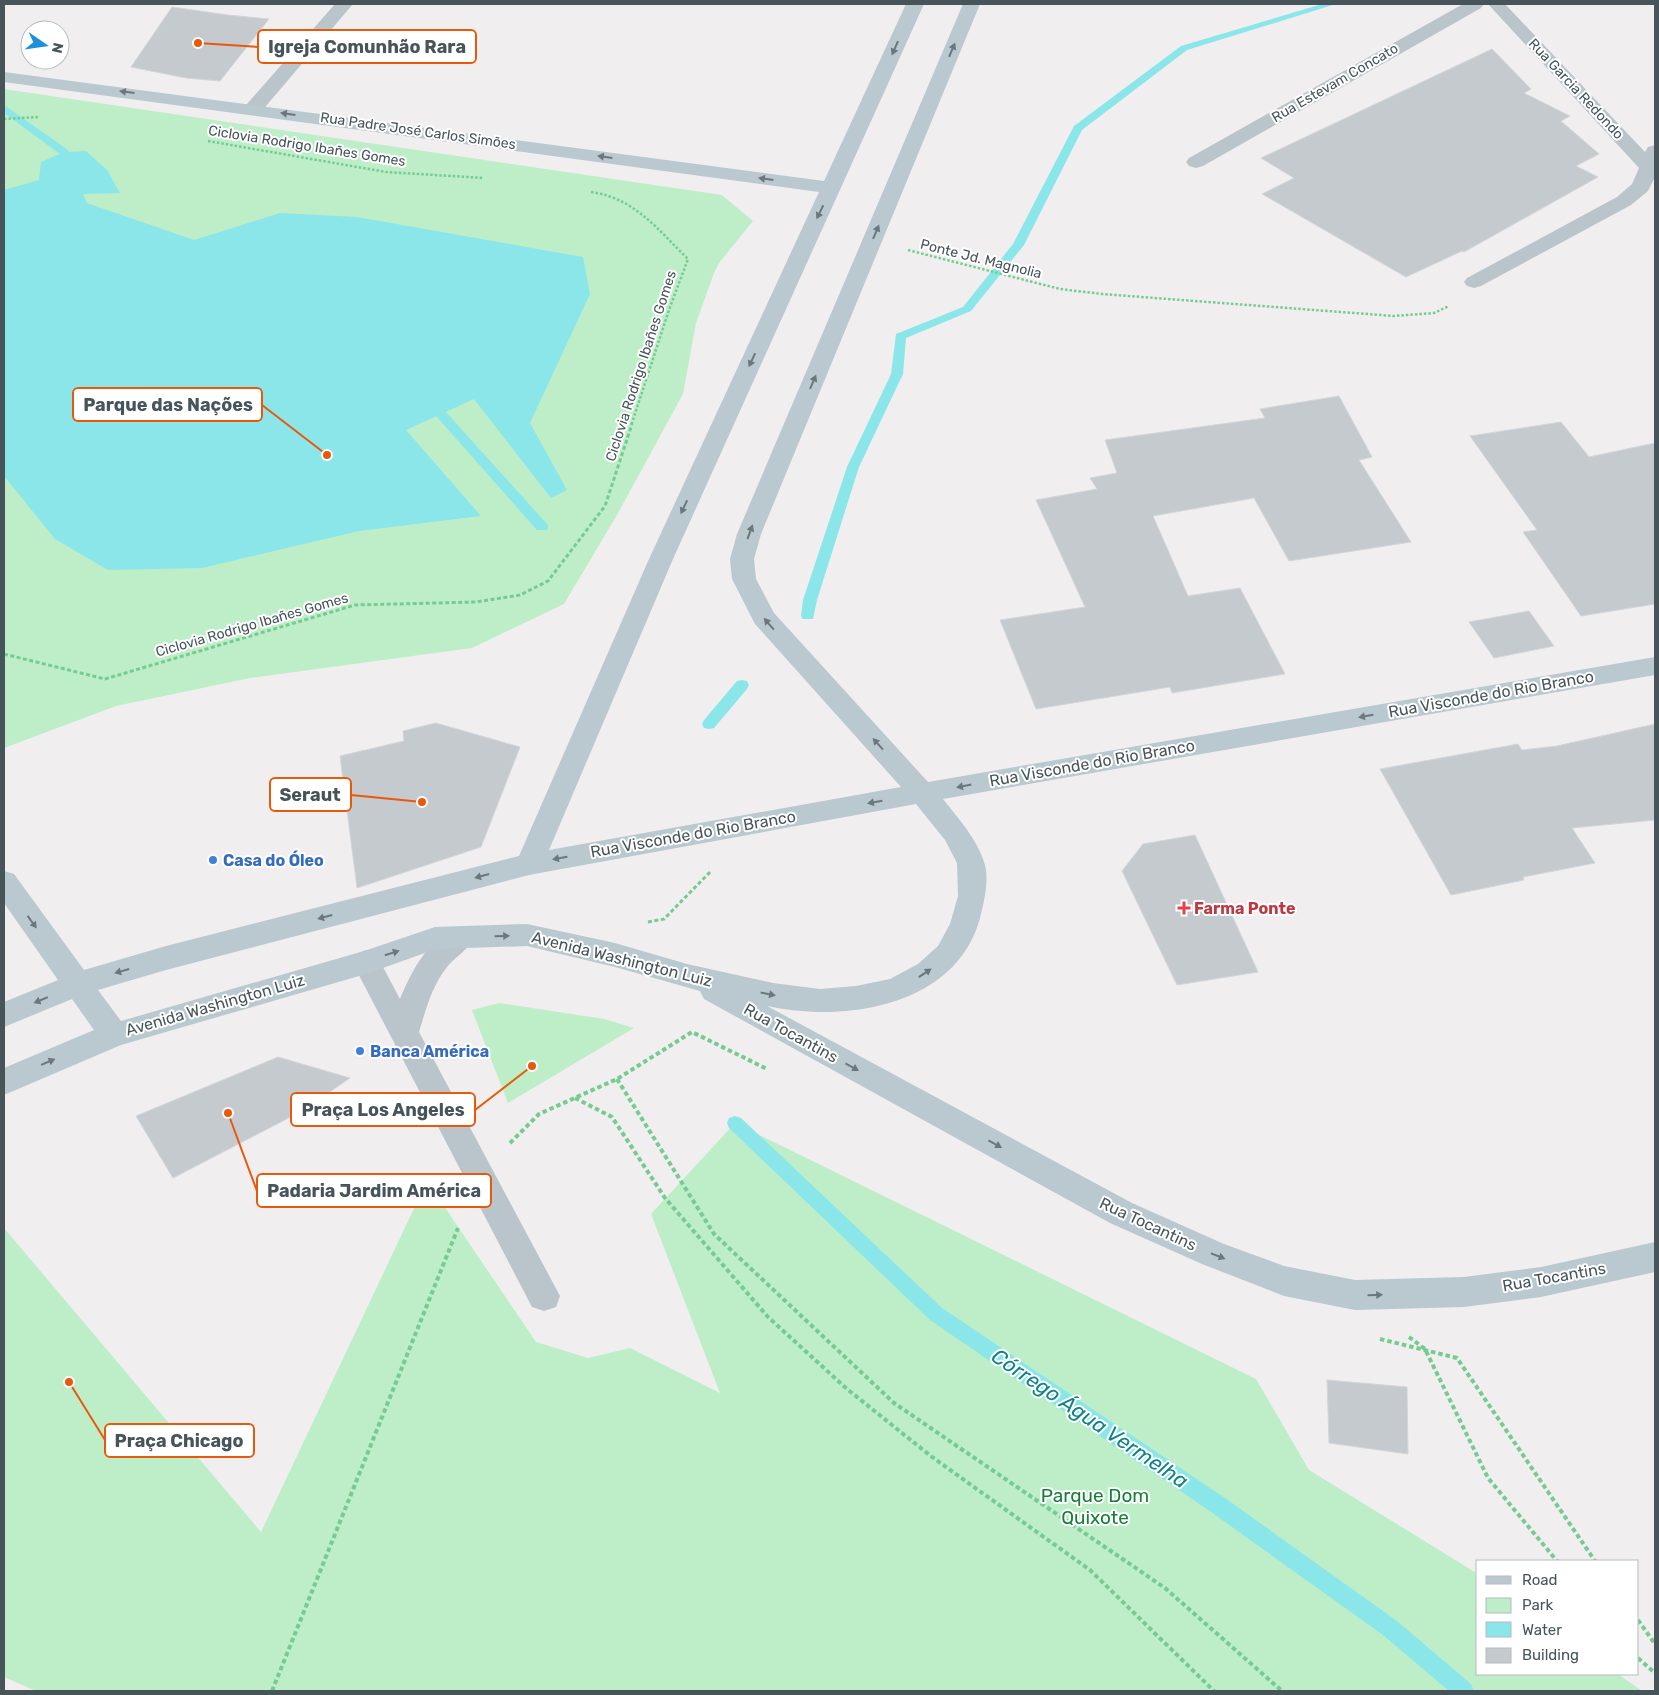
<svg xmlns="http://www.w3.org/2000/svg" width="1659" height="1695" font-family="Rubik,sans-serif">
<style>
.green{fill:#bdeec8}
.water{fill:#8be6ea}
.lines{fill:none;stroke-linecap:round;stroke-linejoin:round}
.stream{fill:#8be6ea;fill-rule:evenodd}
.building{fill:#c5cace;stroke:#d2d6da}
.path-far2{stroke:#76cb93;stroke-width:2.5;stroke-dasharray:2.5 2;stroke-linecap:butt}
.path-far1{stroke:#76cb93;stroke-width:3;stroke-dasharray:4 2.5;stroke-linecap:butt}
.path{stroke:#76cb93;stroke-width:4;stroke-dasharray:4.5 3;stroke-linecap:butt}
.street{fill:#bac5cb;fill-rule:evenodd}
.secondary{fill:#bac8d0;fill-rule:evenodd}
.oneway{fill:#6a787e}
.shop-dot{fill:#3f7fe0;stroke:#fff;stroke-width:2}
.health-dot{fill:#e0444e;stroke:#fff;stroke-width:2}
.labels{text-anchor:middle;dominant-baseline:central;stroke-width:4;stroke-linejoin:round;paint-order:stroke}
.far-street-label{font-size:14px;fill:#47555b;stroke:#fff}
.street-label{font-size:16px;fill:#47555b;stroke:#fff}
.shop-label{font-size:16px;font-weight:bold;fill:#366cbe;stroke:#fff;text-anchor:start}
.health-label{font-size:16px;font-weight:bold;fill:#be3a42;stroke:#fff;text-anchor:start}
.near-park-label{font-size:19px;fill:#187c3a;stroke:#fff}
.near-water-label{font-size:21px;font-style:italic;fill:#0f8388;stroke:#fff}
.leader{fill:none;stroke:#e8590c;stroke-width:2}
.callout-dot{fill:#e8590c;stroke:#fff;stroke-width:2}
.callout{fill:#fff;stroke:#e8590c;stroke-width:2}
.callout-label{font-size:18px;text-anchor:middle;font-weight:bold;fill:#47555b}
</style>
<rect width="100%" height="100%" fill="#f1eeef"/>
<!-- green -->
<g class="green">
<path d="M4,89L722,195L753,221L719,263L714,273L696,323L683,394L617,515L564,604L472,648L250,678L116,706L4,748Z"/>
<path d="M499,1003L604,1019L634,1028L508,1103L472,1010Z"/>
<path d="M735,1123L1256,1379L1309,1470L1478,1574V1674H1618L1642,1691H36L4,1677V1228L261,1532L427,1181L536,1342L588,1358L630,1348L720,1393L651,1214Z"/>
</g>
<!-- water -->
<path class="water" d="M86,151L107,170L120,193L83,194L87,203L194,240L280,213L357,217L583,257L590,294L530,423L567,490L551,498L474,399L406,430L481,516L359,531L202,568L108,570L55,539L4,476V190L39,180L41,162L64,152Z"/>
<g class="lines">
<!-- stream -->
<g class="stream">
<path d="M1322,4H1336L1187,50L1082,130L1024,245L971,311L906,338L903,374L859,467L817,600L813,619H803L801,616L803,600L847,467L891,374L896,334L963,307L1013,244L1074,126L1181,46Z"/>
<path d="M4,105L68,150L69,152L68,154H60L4,113Z"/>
<path d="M441,410L445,411L547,524L548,527L547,530H537L437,417L435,414Z"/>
<path d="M742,680L747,681L749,685L747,689L714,728L709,729L704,728L702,724L704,720L737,681Z"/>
<path d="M735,1116L741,1118L942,1308L1225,1498L1397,1621L1471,1684L1474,1691H1449L1383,1635L1211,1512L930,1320L729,1128L727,1123L729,1118Z"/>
</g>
</g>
<!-- building -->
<g class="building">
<path d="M172,7L228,15L269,19L220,81L186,78L131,67Z"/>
<path d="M1492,49L1531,89L1524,93L1570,116L1561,121L1599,154L1576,166L1598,177L1464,252L1462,251L1406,277L1262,194L1294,178L1261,158Z"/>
<path d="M1339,396L1372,457L1359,460L1411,542L1289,561L1254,498L1153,516L1188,596L1240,588L1285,674L1172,693L1170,687L1036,709L1000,620L1085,607L1036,500L1097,489L1090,478L1117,473L1105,440L1265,418L1260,409Z"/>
<path d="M1561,422L1589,457L1655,443V604L1581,616L1523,532L1537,530L1470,436Z"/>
<path d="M1529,611L1554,646L1494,658L1469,622Z"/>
<path d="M436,723L520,747L481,847L357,888L340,756L404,741L403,731Z"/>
<path d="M1655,724V820L1572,828L1595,863L1523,877L1524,880L1451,895L1380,769L1518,744L1522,750L1557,746Z"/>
<path d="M1195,835L1258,972L1177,985L1122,871L1143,844Z"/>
<path d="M278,1057L350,1078L302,1111L173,1178L136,1116Z"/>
<path d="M1327,1380L1407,1387L1408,1454L1329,1443Z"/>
</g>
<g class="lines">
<!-- path-far2 -->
<g class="path-far2">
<path d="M4,119L38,117"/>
<path d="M208,141L386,172L484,178"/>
<path d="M591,192C635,198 658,230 688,259L670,307L631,426"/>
<path d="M908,250L1060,289L1102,294L1394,316L1434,313L1449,306"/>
</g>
<!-- path-far1 -->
<g class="path-far1">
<path d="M4,654L105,679L355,605L476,602L520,595L548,581L605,506L632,424"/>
<path d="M648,922L664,919L711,871"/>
</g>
<!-- path -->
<g class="path">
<path d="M617,1079L714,1234L894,1403L1165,1588L1282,1691"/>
<path d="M575,1098L612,1117L665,1198L768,1317L847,1389L932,1457L1090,1570L1214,1691"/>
<path d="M510,1143L539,1114L617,1079L692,1032L767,1069"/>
<path d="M1409,1337L1425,1349L1488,1478L1557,1561"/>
<path d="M1380,1339L1457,1358L1595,1561"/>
<path d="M1638,1620L1655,1644"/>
<path d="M1638,1658L1655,1673"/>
<path d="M272,1691L458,1228"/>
</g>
<!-- street -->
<g class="street">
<path d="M335,4H353L260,113L253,115L246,113L244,109L246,105Z"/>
<path d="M1463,4H1484L1481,8L1203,166L1196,168L1189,166L1186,162L1189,158Z"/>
<path d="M1488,4H1505L1645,152L1648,147L1655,145V180L1654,179L1648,191L1631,205L1481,286L1474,288L1467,286L1464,282L1467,278L1617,197L1632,184L1639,168Z"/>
<path d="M460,927L470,930L474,938C468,950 456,956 447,967C432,986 426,1009 419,1032L560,1296L556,1307L544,1311L532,1307L352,962L356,954L366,950L376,954L400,999C412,970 429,937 460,927Z"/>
</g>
<!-- secondary -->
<path class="secondary" d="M906,4H924L673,559L549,850L901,787L755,624L732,579L730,559L737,534L963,4H980L761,534L754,559L756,579L774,613L928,782L1655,657V675L943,799C958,818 977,839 984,862C990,878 984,902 980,918C956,1007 844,1023 767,1006L1132,1203L1224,1244L1284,1266L1355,1280L1464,1277L1541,1267L1655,1242V1272L1541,1297L1464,1307L1355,1310L1284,1296L1202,1264L1110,1223L704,999L700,991L615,967L527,946L436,949L366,974L121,1045L4,1095V1068L94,1030L72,999L4,1027V1002L58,980L4,903V871L14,874L84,970L166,946L519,856L649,559L819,192L4,82V72L824,181ZM916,804L945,840L957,863L958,896L950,924L938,946L918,964L890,979L856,986L820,989L773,983L687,964L615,943L527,924L435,927L364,951L121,1021L98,990L166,970L529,875Z"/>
</g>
<!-- one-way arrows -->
<defs><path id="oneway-solid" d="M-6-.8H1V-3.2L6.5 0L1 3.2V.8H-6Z" transform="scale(1.25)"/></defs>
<g class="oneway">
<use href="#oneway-solid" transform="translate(895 48) rotate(114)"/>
<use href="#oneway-solid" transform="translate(952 50) rotate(-67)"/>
<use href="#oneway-solid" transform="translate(127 92) rotate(-173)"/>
<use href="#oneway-solid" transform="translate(288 114) rotate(-172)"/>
<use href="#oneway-solid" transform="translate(605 157) rotate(-172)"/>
<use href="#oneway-solid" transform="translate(766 179) rotate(-172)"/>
<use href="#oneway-solid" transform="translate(820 212) rotate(116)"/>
<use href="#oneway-solid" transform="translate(876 232) rotate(-67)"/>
<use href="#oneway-solid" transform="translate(752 360) rotate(115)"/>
<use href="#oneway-solid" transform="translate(813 382) rotate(-67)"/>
<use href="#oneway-solid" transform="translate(684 507) rotate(115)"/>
<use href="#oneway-solid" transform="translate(750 532) rotate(-70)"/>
<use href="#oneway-solid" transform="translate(769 624) rotate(-131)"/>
<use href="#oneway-solid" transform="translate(1366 716) rotate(170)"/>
<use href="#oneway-solid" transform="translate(878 744) rotate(-132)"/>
<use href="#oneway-solid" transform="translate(964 786) rotate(169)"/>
<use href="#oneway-solid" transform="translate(875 802) rotate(170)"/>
<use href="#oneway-solid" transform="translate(560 858) rotate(170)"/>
<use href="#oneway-solid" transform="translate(482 876) rotate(165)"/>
<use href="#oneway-solid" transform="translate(325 917) rotate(165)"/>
<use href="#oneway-solid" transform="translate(32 922) rotate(54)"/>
<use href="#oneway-solid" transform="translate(502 936) rotate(-2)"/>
<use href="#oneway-solid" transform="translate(392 953) rotate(-18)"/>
<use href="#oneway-solid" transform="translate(122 971) rotate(164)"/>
<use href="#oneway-solid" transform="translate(925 973) rotate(-34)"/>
<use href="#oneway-solid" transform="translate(768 994) rotate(11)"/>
<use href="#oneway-solid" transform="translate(41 1000) rotate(157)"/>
<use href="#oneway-solid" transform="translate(48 1062) rotate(-23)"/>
<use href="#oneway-solid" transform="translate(852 1067) rotate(29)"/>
<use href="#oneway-solid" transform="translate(995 1144) rotate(29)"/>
<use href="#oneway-solid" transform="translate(1218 1256) rotate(21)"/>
<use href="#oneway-solid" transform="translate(1375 1295) rotate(-2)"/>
</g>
<!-- markers -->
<g class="shop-dot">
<circle cx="213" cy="860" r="5"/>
<circle cx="360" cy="1051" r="5"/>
</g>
<path class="health-dot" d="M1181.5 900.5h5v5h5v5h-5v5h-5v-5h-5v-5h5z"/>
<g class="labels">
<!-- far-street labels -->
<g class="far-street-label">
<text transform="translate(1335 83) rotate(-30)">Rua Estevam Concato</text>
<text transform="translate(1576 89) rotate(47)">Rua Garcia Redondo</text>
<text transform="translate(418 131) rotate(8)">Rua Padre José Carlos Simões</text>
<text transform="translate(307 146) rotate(9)">Ciclovia Rodrigo Ibañes Gomes</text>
<text transform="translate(981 259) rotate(14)">Ponte Jd. Magnolia</text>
<text transform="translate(641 366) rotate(-72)">Ciclovia Rodrigo Ibañes Gomes</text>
<text transform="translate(252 625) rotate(-16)">Ciclovia Rodrigo Ibañes Gomes</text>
</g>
<!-- street labels -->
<g class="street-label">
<text transform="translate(1491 694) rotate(-10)">Rua Visconde do Rio Branco</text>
<text transform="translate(1092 763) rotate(-10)">Rua Visconde do Rio Branco</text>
<text transform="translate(693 834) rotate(-10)">Rua Visconde do Rio Branco</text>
<text transform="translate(622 959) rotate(14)">Avenida Washington Luiz</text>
<text transform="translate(215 1005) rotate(-16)">Avenida Washington Luiz</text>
<text transform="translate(791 1033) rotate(29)">Rua Tocantins</text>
<text transform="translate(1148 1224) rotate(25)">Rua Tocantins</text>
<text transform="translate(1554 1277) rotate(-10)">Rua Tocantins</text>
</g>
<!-- shop labels -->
<g class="shop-label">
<text x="223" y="860">Casa do Óleo</text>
<text x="370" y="1051">Banca América</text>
</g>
<!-- health labels -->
<g class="health-label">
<text x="1194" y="908">Farma Ponte</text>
</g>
<!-- near-park labels -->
<g class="near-park-label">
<text x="1095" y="1495">Parque Dom<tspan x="1095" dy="22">Quixote</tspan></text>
</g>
<!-- near-water labels -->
<g class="near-water-label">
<text transform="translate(1090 1418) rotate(34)">Córrego Água Vermelha</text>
</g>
</g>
<!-- callouts -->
<path class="leader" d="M198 43L258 47M327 455L262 405M422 802L351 795M532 1066L475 1110M228 1113L257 1191M69 1382L105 1440"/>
<g class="callout-dot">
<circle cx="198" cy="43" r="5"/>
<circle cx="327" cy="455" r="5"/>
<circle cx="422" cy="802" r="5"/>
<circle cx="532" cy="1066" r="5"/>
<circle cx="228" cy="1113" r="5"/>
<circle cx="69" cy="1382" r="5"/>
</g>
<g class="callout">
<rect x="258" y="30" width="218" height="33" rx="5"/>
<rect x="73" y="388" width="189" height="33" rx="5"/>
<rect x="270" y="778" width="81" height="33" rx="5"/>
<rect x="291" y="1093" width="184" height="33" rx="5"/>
<rect x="257" y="1174" width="234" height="33" rx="5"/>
<rect x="105" y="1424" width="149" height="33" rx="5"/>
</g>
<g class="callout-label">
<text x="367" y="53">Igreja Comunhão Rara</text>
<text x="168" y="411">Parque das Nações</text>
<text x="310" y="801">Seraut</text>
<text x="383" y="1116">Praça Los Angeles</text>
<text x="374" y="1197">Padaria Jardim América</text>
<text x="179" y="1447">Praça Chicago</text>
</g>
<!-- border -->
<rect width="1659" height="1695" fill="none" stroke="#47555b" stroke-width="10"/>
<!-- legend -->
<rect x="1476" y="1560" width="162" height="115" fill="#ffffff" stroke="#b5bbbd"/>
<rect x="1486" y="1576" width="25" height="8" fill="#bac8d0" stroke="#b5bbbd"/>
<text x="1522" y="1585" font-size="15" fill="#47555b">Road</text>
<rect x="1486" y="1598" width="25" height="15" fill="#bdeec8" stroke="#b5bbbd"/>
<text x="1522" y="1610" font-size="15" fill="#47555b">Park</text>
<rect x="1486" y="1622" width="25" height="15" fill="#8be6ea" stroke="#b5bbbd"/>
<text x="1522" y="1635" font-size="15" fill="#47555b">Water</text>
<rect x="1486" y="1648" width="25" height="15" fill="#c5cace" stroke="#b5bbbd"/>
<text x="1522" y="1660" font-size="15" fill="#47555b">Building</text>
<!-- north arrow -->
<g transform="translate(45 45) rotate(103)"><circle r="24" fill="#ffffff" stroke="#b5bbbd"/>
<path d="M0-4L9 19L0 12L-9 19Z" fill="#1c8fdd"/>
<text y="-8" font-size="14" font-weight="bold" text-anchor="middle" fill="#47555b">N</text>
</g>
</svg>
